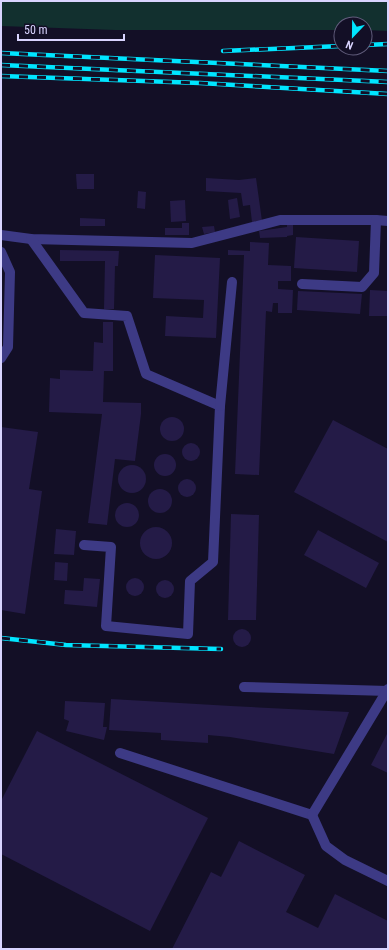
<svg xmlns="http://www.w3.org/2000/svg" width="389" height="950" font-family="'Roboto Condensed',sans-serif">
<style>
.green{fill:#12302f}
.building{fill:#241b47}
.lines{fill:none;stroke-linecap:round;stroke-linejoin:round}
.minor{stroke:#3d3a85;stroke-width:10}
.rail-casing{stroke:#00e5ff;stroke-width:4.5}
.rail{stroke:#130f26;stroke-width:3;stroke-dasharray:9;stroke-linecap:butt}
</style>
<rect width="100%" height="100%" fill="#130f26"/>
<!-- green -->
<path class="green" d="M1,1H388V31L365,30V24H341V30H115L1,26Z"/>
<!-- building -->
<g class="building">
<path d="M76,174H94V189H77Z"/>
<path d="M206,178L239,180L256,178L262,221L252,222L250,205L243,206L241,193L206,191Z"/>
<path d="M138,191L146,192L145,209L137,208Z"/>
<path d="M237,198L240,217L230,219L228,200Z"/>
<path d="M185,200L186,221L171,222L170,201Z"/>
<path d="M80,218L105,219V226H80Z"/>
<path d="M182,223H189V235H165V228H182Z"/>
<path d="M287,225H293V235L287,236V237L260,238L259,231L287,227Z"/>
<path d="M214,226L215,232L204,234L202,227Z"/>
<path d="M296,237L359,241L357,272L294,268Z"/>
<path d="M250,242L269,243L268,265L291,266V281H278V289L293,290L292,313H278V303H273L272,312L266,311L259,475L235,474L244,255H228V250L250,251Z"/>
<path d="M60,250L119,251L118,266H115L114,309H104L105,261H60Z"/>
<path d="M155,255L220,258L216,338L165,336L166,316L203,318L204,300L153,298Z"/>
<path d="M370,290L388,291V316H369Z"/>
<path d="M298,291L362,294L360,314L297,310Z"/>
<path d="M103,322H113V371H104L103,402L141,403V414L135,461L115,459L107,525L88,523L102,414L49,412L50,378L60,379V370L93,371L94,342L103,343Z"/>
<circle cx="172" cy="429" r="12"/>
<path d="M333,420L388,449V542L294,492Z"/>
<path d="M1,427L38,432L29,489L42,491L25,614L1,610Z"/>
<circle cx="191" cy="452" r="9"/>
<circle cx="165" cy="465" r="11"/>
<circle cx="132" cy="479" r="14"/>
<circle cx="187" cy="488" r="9"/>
<circle cx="160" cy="501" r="12"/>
<circle cx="127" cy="515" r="12"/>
<path d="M231,514L259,515L256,620H228Z"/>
<circle cx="156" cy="543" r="16"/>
<path d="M56,529L76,531L74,555L54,554Z"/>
<path d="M318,530L379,563L366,588L304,555Z"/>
<path d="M55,562L68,563L67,581L54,580Z"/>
<path d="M84,578L100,579L97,607L64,604L65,590L83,591Z"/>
<circle cx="135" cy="587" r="9"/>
<circle cx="165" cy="589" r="9"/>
<circle cx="242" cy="638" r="9"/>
<path d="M111,699L231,706L349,712L334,754L230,737L208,735V743L161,740V733L109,730Z"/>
<path d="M65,701L105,703L103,727H107L104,740L66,731L69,721L64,719Z"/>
<path d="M37,731L208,818L150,931L1,854V801Z"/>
<path d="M388,732V773L371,765Z"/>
<path d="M239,841L305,875L286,912L318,928L335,894L388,921V949H172L211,872L221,877Z"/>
</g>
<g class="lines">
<!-- minor -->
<g class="minor">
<path d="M1,235L31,239L192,243L280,220H376L388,221"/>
<path d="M31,239L84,313L127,316L146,374L220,406L213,562L190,581L188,634L106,626L111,547L84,545"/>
<path d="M1,252L10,272L8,347L1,358"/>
<path d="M302,284L362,287L374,273L376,220"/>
<path d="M220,406L232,282"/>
<path d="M244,687L388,691"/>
<path d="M120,753L312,815L388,689"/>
<path d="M312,815L326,846L345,860L388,881"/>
</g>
<defs>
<g id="rail">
<path d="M365,45L388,44"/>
<path d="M223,51L341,46"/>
<path d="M1,53L388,71"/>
<path d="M1,65L388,82"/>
<path d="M1,76L200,83L388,94"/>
<path d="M1,638L66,645L221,649"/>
</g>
</defs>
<!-- rail casing -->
<use href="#rail" class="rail-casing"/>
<!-- rail -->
<use href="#rail" class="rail"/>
</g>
<!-- border -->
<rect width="389" height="950" fill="none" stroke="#d9d4ff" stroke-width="4"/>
<!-- north arrow -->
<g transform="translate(353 36) rotate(202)"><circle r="19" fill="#130f26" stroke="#625e7d"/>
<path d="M0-3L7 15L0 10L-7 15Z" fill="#00e5ff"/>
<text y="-6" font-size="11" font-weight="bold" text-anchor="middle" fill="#d9d4ff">N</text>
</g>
<!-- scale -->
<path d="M18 34v6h106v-6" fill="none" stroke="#d9d4ff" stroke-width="2"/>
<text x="24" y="34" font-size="12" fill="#d9d4ff" stroke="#130f26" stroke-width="3" paint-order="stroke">50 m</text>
</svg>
